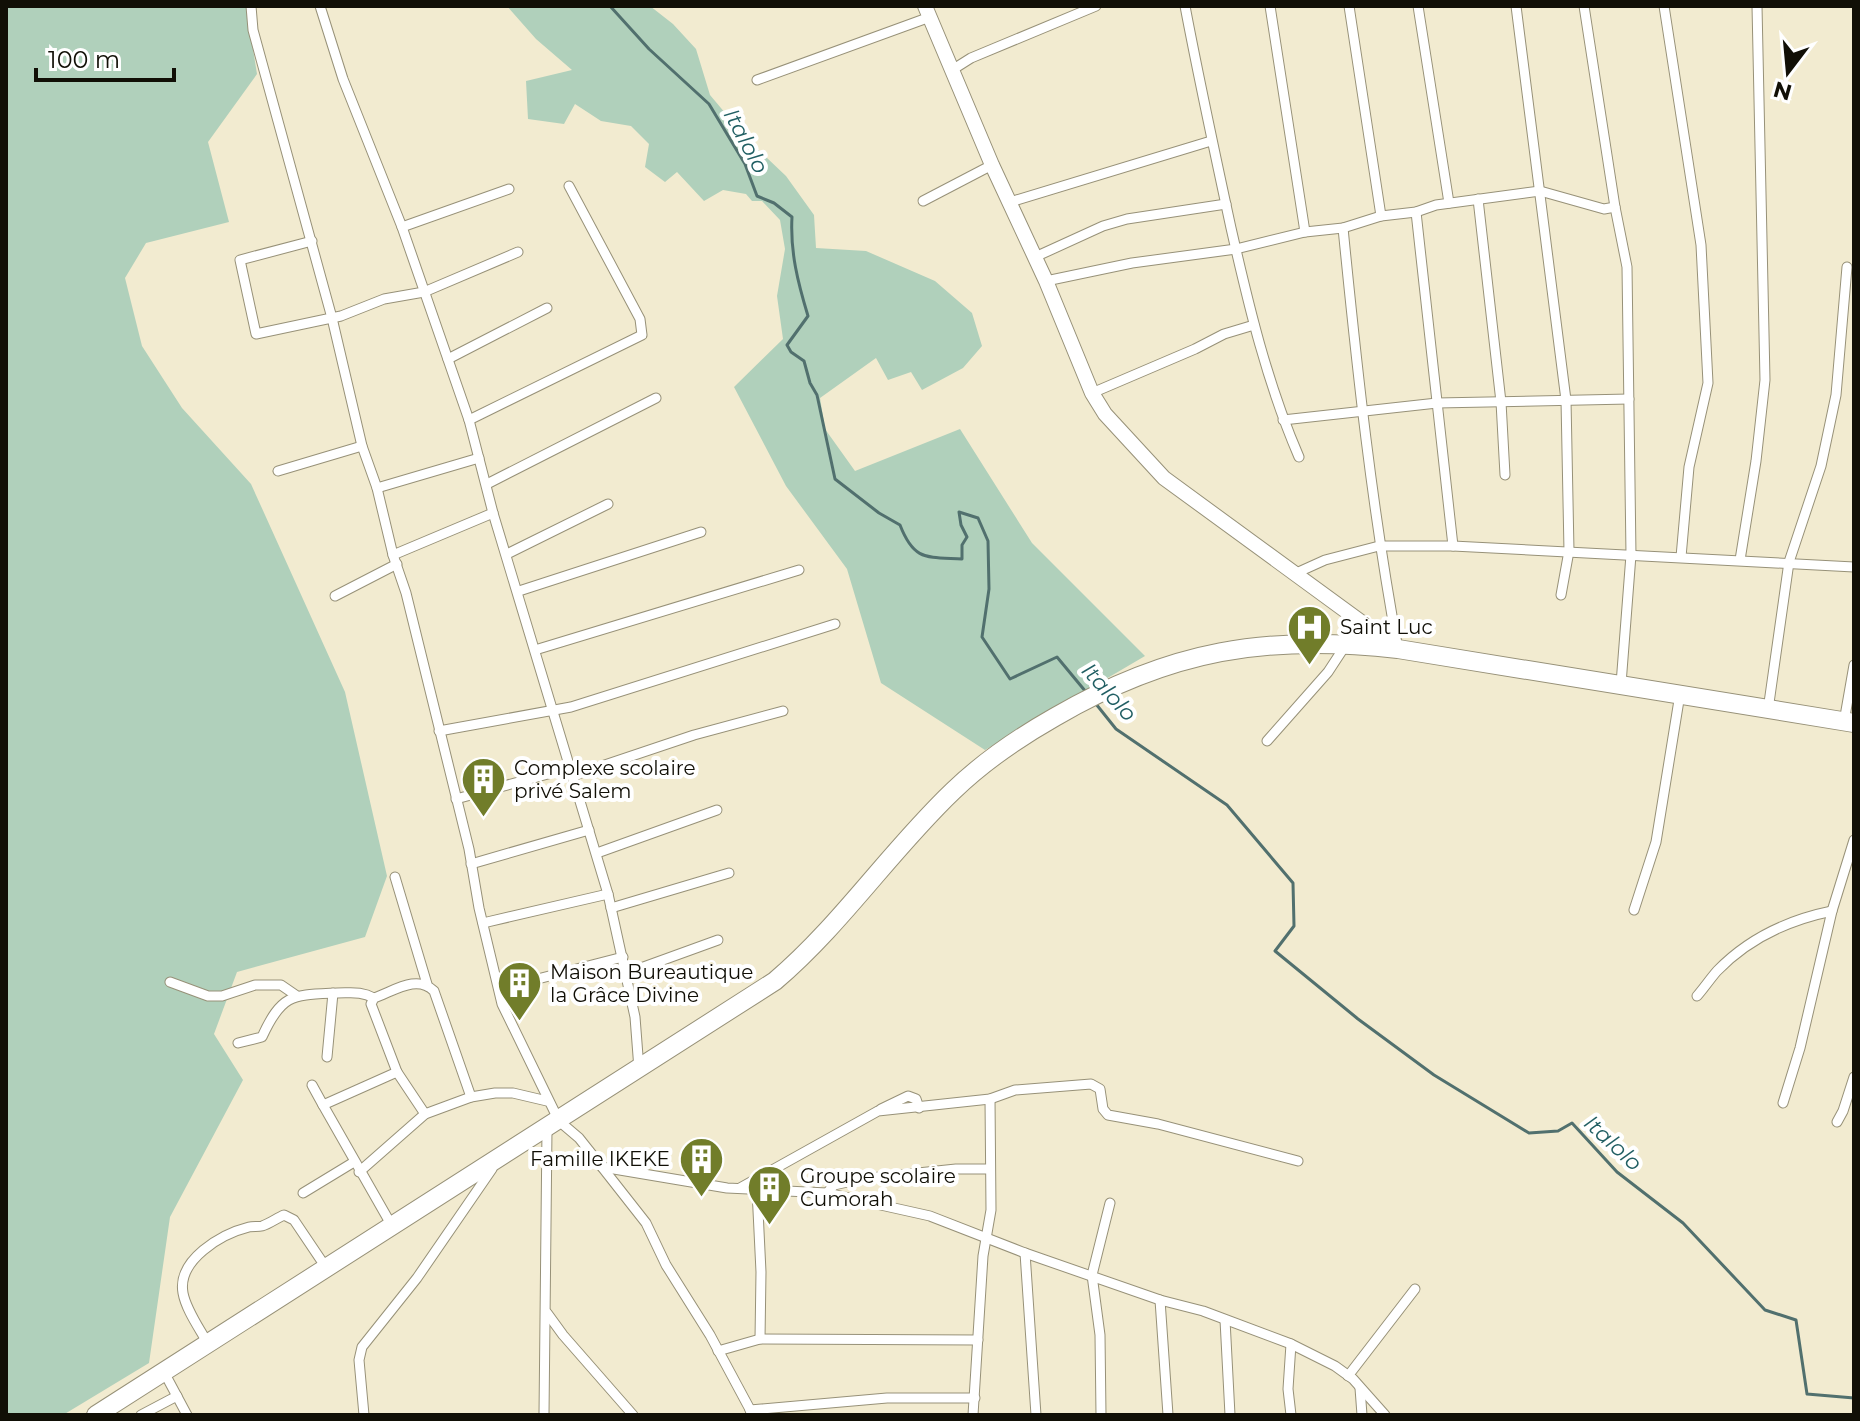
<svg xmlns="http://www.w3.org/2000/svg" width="1860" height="1421" font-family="Montserrat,sans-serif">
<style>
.green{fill:#b0d0bb}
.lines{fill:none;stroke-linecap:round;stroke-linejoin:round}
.stream{stroke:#51706e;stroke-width:3}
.street-casing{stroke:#979178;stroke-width:11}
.secondary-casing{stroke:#979178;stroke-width:16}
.highway-casing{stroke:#979178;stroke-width:20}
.street{stroke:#fff;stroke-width:9}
.secondary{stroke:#fff;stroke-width:14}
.highway{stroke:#fff;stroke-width:18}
.labels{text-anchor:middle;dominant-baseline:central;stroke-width:8;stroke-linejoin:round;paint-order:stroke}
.poi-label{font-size:20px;fill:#110f06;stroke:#fff;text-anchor:start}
.water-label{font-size:22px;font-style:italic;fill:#215f63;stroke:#fff}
</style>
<rect width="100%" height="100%" fill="#f2ebd0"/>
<!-- green -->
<g class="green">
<path d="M6,6H246L257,74L208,142L229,222L146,243L125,278L142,346L182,408L251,484L345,692L387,876L365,937L237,972L214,1034L243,1080L170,1217L149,1363L63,1415H6Z"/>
<path d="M507,6H650L673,24L696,49L710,95L747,139L786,176L814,215L816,248L866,251L935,281L972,313L982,346L963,368L922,390L911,372L888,380L876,358L820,398L825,429L855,471L960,429L1032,543L1145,656L985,750L881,683L847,569L786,486L734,387L783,339L777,296L785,249L780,220L762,201H752L746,194L723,190L704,201L677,172L665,182L645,167L649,144L631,126L601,121L575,104L564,124L528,119L526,81L572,70L536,39Z"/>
</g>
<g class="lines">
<!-- stream -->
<g class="stream">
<path d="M610,6L649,49L709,104L745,164L757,196L774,203L792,217C790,252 798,283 808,316L787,345L791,352L804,361L810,383L817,395L835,479L879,513L900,525C914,561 926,557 962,559V545L967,537L961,525L959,512L978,518L988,541L989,589L982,637L1010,679L1057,657L1086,692"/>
<path d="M1096,704L1116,729L1227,805L1293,883L1294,926L1275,951L1358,1019L1434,1075L1529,1133L1558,1131L1572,1123L1617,1172L1683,1223L1765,1310L1796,1320L1807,1394L1854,1398"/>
</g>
<defs>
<g id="street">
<path d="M251,6L253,30L332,318L362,446L377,488L393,555L406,593L469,849L479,908L502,1004L559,1121L579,1138L602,1167L727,1188L827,1193L930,1216L1025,1253L1160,1300L1203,1311L1291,1344L1335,1366L1353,1379L1385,1415"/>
<path d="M320,6L343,79L402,227L469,420L493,513L608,894L635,1017L639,1069"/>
<path d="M1185,6C1199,80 1215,154 1231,228C1249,307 1267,383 1299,457"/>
<path d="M1270,6L1305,232"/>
<path d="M1349,6L1381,216"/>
<path d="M1418,6L1449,203"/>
<path d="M1516,6L1566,400L1569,551L1561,595"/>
<path d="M1584,6L1615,207L1627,267L1631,555L1621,684"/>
<path d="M1664,6L1701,245L1708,383L1689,467L1681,557"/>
<path d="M952,70L971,58L1096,6"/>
<path d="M757,80L930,17"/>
<path d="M1478,199L1501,402L1505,475"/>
<path d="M923,201L992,165"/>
<path d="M1010,202L1211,141"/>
<path d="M1416,212L1453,546"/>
<path d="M402,227L509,189"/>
<path d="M1343,228C1357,369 1372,509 1398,649"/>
<path d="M312,241L240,260L256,334L341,316L384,299L424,292L518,252"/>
<path d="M1035,257L1103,226L1127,219L1226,204"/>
<path d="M1046,281L1132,263L1236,249L1305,232L1343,228L1381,216L1416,212L1436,205L1540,191L1604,209L1615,207"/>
<path d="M448,359L547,308"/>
<path d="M1092,393L1195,349L1224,334L1254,325"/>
<path d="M469,420L642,335L640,319L569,186"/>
<path d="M1283,420L1437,403L1629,399"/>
<path d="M278,471L362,446"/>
<path d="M487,484L656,398"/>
<path d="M377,488L479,458"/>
<path d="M507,554L608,504"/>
<path d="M393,555L493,513"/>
<path d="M1740,560L1756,461L1765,380L1757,6"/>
<path d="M1294,574L1325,560L1379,546H1453L1854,567"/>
<path d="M519,591L701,532"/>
<path d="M335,596L397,564"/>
<path d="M535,650L799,570"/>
<path d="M1768,710L1789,562L1821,466L1836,395L1847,267"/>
<path d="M1844,722L1854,665"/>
<path d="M439,731L571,707L835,624"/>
<path d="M1267,741L1328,672L1347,643"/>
<path d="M572,776L694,735L783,711"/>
<path d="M456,799L570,768"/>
<path d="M597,853L717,810"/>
<path d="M471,864L589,830"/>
<path d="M395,877L427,984"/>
<path d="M611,908L729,873"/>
<path d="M1634,910L1656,842L1680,694"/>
<path d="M483,923L608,894"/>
<path d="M627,973L718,940"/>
<path d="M170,982L208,996H222L255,985H281L297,996"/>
<path d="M499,989L623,957"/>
<path d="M1697,996C1704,988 1710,979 1717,971C1748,939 1788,920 1832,911"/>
<path d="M238,1043L262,1037C282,993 293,995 337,993C352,993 361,991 374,998"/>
<path d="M327,1057L333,993"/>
<path d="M397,1072L371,1004L374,998C394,991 417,974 434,991L471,1097"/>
<path d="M312,1085L323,1105L397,1072L425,1114"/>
<path d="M1783,1103L1800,1048L1832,911L1854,840"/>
<path d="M323,1105L392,1226"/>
<path d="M881,1109L908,1096L916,1099L919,1108"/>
<path d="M1837,1122L1843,1111L1854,1077"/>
<path d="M602,1167L646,1223L666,1265L710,1335L753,1415"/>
<path d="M359,1172L425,1114L471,1097L495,1093H513L547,1101"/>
<path d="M740,1188L878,1111L990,1099L1015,1090L1091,1084L1100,1089L1103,1109L1108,1115L1158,1124L1298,1161"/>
<path d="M757,1190L761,1272L760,1339"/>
<path d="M303,1193L354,1162"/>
<path d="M827,1193L834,1185L861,1179L956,1169H989"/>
<path d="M1025,1253L1036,1415"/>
<path d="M1160,1300L1168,1415"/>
<path d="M547,1313L563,1335L633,1415"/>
<path d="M1225,1320L1230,1415"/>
<path d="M208,1344C200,1329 186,1310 183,1293C177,1260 221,1234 249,1227C253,1226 258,1227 262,1226C269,1224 277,1218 284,1215L294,1220L327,1269"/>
<path d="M718,1351L760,1339L978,1340"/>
<path d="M164,1372L187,1415"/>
<path d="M1348,1376L1415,1289"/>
<path d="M1360,1388L1362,1415"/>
<path d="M750,1410L887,1398H975"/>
<path d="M141,1415L177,1396"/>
<path d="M364,1415L359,1360L362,1347L417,1278L492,1169"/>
<path d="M544,1415L547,1129"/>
<path d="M973,1415L983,1256L991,1210L990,1099"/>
<path d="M1101,1415L1100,1335L1092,1275L1110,1203"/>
<path d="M1291,1415L1288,1389L1291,1344"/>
</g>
<path id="secondary" d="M925,6L992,165L1046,281L1092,393L1105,414L1164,478L1398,649"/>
<path id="highway" d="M96,1415L775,981C841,925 890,851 953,791C983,762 1018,738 1055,717C1170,650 1267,634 1398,649L1854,723"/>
</defs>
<!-- street casing -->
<use href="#street" class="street-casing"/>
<!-- secondary casing -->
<use href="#secondary" class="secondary-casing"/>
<!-- highway casing -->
<use href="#highway" class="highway-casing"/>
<!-- street -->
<use href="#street" class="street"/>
<!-- secondary -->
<use href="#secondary" class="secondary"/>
<!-- highway -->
<use href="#highway" class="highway"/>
</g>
<!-- icons -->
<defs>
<symbol id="hospital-pin" viewBox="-11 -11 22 30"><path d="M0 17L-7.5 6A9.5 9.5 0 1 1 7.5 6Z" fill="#717d2a" stroke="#fff"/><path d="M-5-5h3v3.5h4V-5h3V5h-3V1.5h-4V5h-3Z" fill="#fff"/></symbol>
<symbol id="building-pin" viewBox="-11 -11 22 30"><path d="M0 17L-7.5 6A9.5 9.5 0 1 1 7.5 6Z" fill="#717d2a" stroke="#fff"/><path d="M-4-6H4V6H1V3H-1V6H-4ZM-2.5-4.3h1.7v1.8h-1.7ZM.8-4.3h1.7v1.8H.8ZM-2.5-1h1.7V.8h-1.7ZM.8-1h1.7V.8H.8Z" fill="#fff"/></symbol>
</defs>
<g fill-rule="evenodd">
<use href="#hospital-pin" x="1284" y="602" width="51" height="69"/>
<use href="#building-pin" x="458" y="754" width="51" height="69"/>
<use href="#building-pin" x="494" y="958" width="51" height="69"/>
<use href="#building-pin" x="676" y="1134" width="51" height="69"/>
<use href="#building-pin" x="744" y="1162" width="51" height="69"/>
</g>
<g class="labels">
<!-- poi labels -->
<g class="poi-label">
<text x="1340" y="627">Saint Luc</text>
<text x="514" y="768">Complexe scolaire<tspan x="514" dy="23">privé Salem</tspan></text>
<text x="550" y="972">Maison Bureautique<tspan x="550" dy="23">la Grâce Divine</tspan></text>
<text x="670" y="1159" text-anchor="end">Famille IKEKE</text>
<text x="800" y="1176">Groupe scolaire<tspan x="800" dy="23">Cumorah</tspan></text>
</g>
<!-- water labels -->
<g class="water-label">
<text transform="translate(746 141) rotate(62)">Italolo</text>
<text transform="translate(1109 692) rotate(48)">Italolo</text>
<text transform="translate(1613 1143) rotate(43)">Italolo</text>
</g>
</g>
<!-- border -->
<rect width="1860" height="1421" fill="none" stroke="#110f06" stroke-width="16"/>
<!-- north arrow -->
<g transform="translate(1788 72) rotate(196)" stroke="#ffffff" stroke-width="6" paint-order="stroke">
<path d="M0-6L14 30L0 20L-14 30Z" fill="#110f06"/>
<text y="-12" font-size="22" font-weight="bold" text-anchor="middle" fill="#110f06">N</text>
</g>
<!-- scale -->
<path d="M36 68v12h138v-12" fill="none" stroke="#110f06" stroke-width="4"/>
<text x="48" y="68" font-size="24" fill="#110f06" stroke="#ffffff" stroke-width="6" paint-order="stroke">100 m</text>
</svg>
